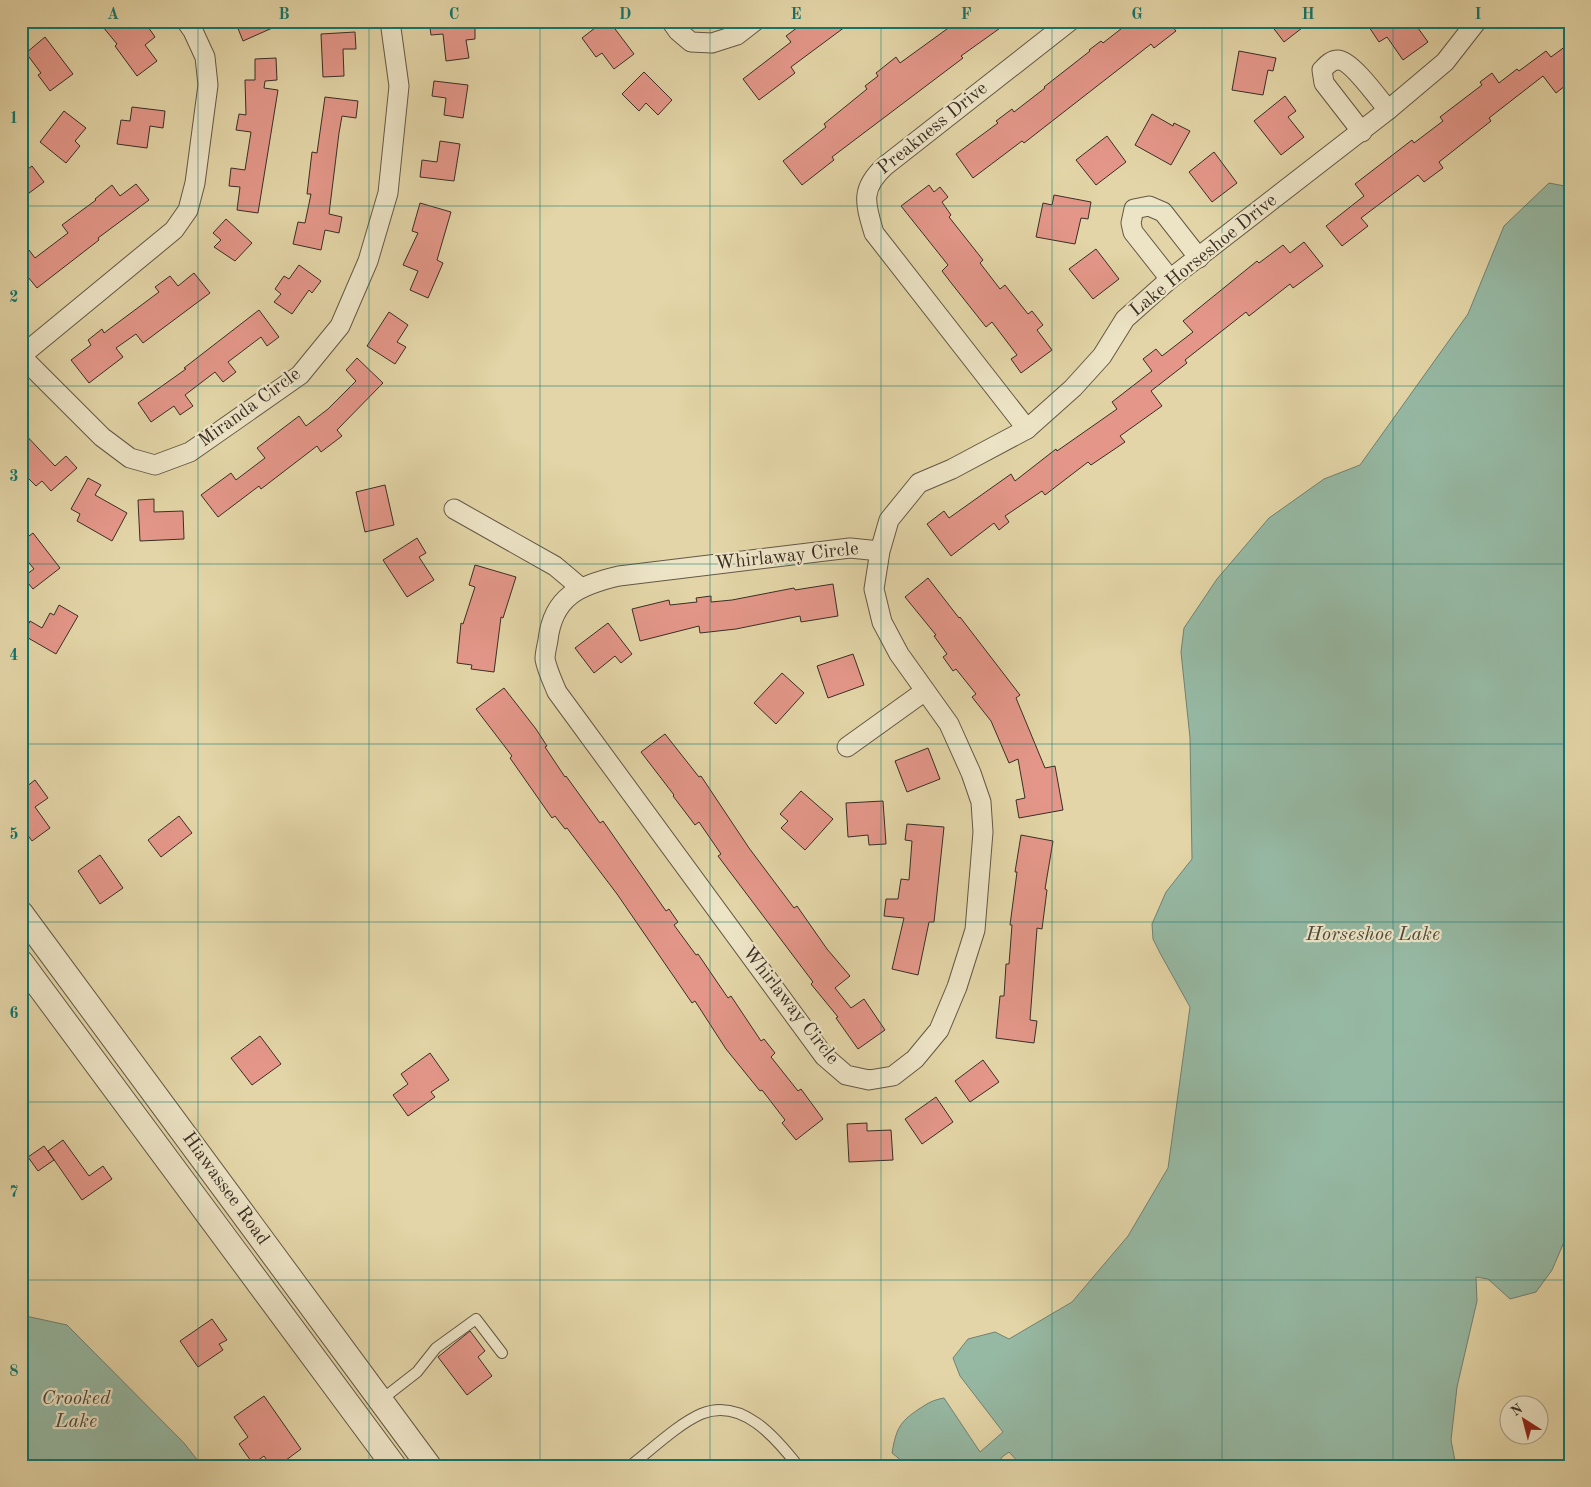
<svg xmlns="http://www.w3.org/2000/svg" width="1591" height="1487" font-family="'Old Standard TT',serif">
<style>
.water{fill:#96b9a4;stroke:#718172}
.building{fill:#e49789;stroke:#3a2e26}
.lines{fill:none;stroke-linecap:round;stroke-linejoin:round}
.service-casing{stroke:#645846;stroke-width:12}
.minor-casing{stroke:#645846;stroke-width:21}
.tertiary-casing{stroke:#645846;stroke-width:26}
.service{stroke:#ede4c6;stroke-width:10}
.minor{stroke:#ede4c6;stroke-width:19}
.tertiary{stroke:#ede4c6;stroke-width:24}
.grid{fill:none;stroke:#0f766e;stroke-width:1;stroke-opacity:0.55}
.labels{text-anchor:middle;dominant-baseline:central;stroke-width:4.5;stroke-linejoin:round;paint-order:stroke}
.street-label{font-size:19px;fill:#3a2e26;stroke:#ede4c6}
.water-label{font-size:20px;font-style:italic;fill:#4c4a3f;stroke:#ede4c6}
.neatline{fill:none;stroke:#0f766e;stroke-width:2}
.grid-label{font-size:16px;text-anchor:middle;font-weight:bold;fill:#0f766e}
</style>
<rect width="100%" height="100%" fill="#e3d5a7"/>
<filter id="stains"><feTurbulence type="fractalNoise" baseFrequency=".004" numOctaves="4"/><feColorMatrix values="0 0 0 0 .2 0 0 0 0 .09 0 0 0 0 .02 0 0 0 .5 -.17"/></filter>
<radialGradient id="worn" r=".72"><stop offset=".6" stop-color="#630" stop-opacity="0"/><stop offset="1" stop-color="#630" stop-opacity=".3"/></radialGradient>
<!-- water -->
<g class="water">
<path d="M1549,183L1570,187V1228L1552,1270L1536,1292L1510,1299L1488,1279L1476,1277L1477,1301L1457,1387L1451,1440L1456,1466H1022L1009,1452L1002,1457L998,1464L999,1466H908L892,1453C896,1430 899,1422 919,1409C928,1403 933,1400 944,1398L980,1452L1003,1432L960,1376L953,1358L968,1339L995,1332L1009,1339L1072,1302L1128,1236L1168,1168L1190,1007L1160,953L1153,939L1152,924L1166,892L1192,859L1190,738L1181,652L1184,628L1217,579L1269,518L1324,479L1360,465L1468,314L1504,226Z"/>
<path d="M21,1315L67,1325L184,1443L202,1466H21Z"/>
</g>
<!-- building -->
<g class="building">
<path d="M98,21H144L155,37L145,45L157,61L137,76L115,46L117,44Z"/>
<path d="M235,21H288L243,41Z"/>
<path d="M429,21H475V39L466,40L469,58L446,61L443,34L431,35Z"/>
<path d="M604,21H609L634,54L614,69L602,53L596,57L582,38Z"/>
<path d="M806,21H853L791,67L795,73L759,100L743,79L791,42L786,36Z"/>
<path d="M958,21H1010L961,56L963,58L832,157L834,160L802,185L783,161L826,127L824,124L867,89L865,86L878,76L876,73L896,57L900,63Z"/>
<path d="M1131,21H1168L1176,31L1154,48L1151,44L1024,143L1022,141L973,178L956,154L998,123L996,121L1012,109L1014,112L1045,88L1044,87L1090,51L1089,50L1101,41L1103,43Z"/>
<path d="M1268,21H1311L1284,42Z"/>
<path d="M1365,21H1413L1428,42L1403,60L1387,37L1379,42Z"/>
<path d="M355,32L356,49H343L344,76L323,77L321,34Z"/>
<path d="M45,37L73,74L50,91L38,75L41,73L26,53Z"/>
<path d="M1570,43V82L1556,93L1543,76L1489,118L1491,121L1439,162L1443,168L1424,182L1418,175L1361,218L1368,226L1342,246L1326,226L1364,196L1355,184L1412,140L1414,143L1443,121L1440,117L1482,85L1480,82L1492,73L1499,83L1517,69L1519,71L1546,51L1551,57Z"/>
<path d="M1239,51L1276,58L1273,71L1268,70L1263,95L1232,90Z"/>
<path d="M276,58L277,80L265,81L264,88L278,90L258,213L237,210L240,187L229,186L231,168L245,170L251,132L236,130L239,114L246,115L245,80H255V59Z"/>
<path d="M644,72L672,100L658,115L646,103L639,111L622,94Z"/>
<path d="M434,81L468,85L463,118L444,115L446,98L432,96Z"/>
<path d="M1285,96L1296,111L1288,117L1304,137L1281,155L1254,121Z"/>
<path d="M325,97L358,101L356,118L342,116L339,133L329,214L342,217L339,233L325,230L321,250L293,244L298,222L305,223L311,194H307L312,152L317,153Z"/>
<path d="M132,107L165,111L163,128L150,126L147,148L117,144L121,120L130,121Z"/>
<path d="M64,111L86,128L75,141L80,146L66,163L40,142Z"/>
<path d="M1152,114L1173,126L1174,123L1190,131L1171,165L1135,145Z"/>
<path d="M1107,136L1126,162L1096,185L1076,160Z"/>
<path d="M440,141L460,144L454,181L420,177L422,160L437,162Z"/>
<path d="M1214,152L1237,183L1212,202L1189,172Z"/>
<path d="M32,166L44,182L21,199V174Z"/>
<path d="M136,184L149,200L98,238L99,240L37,288L28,277L21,282V256L29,250L35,258L68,233L62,225L96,200L95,199L112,185L120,196Z"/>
<path d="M929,185L934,192L940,187L948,197L942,202L951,215L949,217L983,260L980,263L1000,289L1005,285L1028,314L1032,311L1043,325L1037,330L1052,350L1021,373L1011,359L1017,355L992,322L986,327L952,284L942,271L948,265L901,206Z"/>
<path d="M1054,195L1091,202L1088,219L1081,218L1075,244L1036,237L1043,203L1052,205Z"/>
<path d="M420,203L451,212L437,260L443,263L428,298L410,290L418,271L403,265L418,233L412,231Z"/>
<path d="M226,219L252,243L235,261L214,247L221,240L213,233Z"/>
<path d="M1304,242L1323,266L1293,288L1290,284L1249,316L1246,312L1185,360L1187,363L1151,391L1162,406L1120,436L1125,442L1091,465L1088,462L1045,495L1042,491L1005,516L1009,522L999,530L994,523L951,556L927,524L944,511L949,518L1011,474L1015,481L1056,449L1057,451L1117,409L1112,402L1152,371L1143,359L1156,349L1162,356L1193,332L1183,321L1257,261L1259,263L1283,245L1290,253Z"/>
<path d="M1096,249L1119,279L1093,299L1069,269Z"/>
<path d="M299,265L321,281L312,293L309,290L292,314L274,302L281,294L275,289L284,276L289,279Z"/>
<path d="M194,273L210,293L143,343L136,334L116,348L123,357L89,383L71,360L91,345L88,340L102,329L104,333L159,292L155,287L170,276L178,286Z"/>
<path d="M259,310L279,337L267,346L261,337L228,362L236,372L223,382L215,372L185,395L193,406L180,415L174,406L151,422L138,403L186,369L184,368Z"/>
<path d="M389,312L408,325L397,342L406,347L395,364L367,346Z"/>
<path d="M357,358L383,383L337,430L342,436L321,452L317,446L261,489L259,486L218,517L201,495L231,473L236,480L265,458L257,448L299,416L306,426L328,409L356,381L346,370Z"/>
<path d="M21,430L55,466L66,456L77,468L51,491L42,481L36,486L21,471Z"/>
<path d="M88,478L101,485L95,495L127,513L112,541L77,521L80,514L71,509Z"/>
<path d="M385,485L394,525L365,532L356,492Z"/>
<path d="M154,499V512L183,511L184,539L140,541L138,500Z"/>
<path d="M33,533L60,568L33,589L23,577L34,569L21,553V542Z"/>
<path d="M417,538L426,553L419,557L434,580L407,597L383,560Z"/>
<path d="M475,565L516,577L503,618L501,617L494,672L471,669L472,665L457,663L461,623L463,624L475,587L469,585Z"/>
<path d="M928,578L959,618L960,617L1020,695L1016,698L1045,768L1055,766L1063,810L1019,818L1016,800L1025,798L1018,759L1009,763L991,721L972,697L976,694L956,669L953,671L943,657L947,654L934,636L936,635L905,597Z"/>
<path d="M833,584L838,616L801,622L800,616L736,629L700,633L699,626L640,641L632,609L669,600L670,605L697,602L696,598L711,596V602L732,600L794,588L795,590Z"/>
<path d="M59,605L78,616L56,654L23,635L30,621L42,628L50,613L54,615Z"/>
<path d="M608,623L632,654L621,663L615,656L594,673L575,648Z"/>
<path d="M853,654L864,685L828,698L817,666Z"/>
<path d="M782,673L804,693L776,724L754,703Z"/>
<path d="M504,688L536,729L547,746L545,747L565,777L566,776L600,823L603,821L666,911L669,909L678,922L674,925L696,955L698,954L728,998L731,996L761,1041L764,1039L775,1053L771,1057L798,1091L801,1089L823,1119L796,1140L782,1123L785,1120L762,1090L760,1091L726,1049L695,1001L692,1003L617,894L567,828L565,829L555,816L552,818L510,758L512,756L476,709Z"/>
<path d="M665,734L699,777L701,776L749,848L794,908L797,906L827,949L850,976L835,988L851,1008L864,999L885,1030L858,1049L836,1018L838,1017L811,984L813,982L718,856L721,854L699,822L695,825L673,796L674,795L641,752Z"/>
<path d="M928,748L940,779L907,792L895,761Z"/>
<path d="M35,780L48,798L35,807L50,828L32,841L21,826V789L22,790Z"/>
<path d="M801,791L833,819L805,850L781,828L788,821L780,814Z"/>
<path d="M883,801L886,844L869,845L868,835L848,837L846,803Z"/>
<path d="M179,816L192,833L161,857L148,840Z"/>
<path d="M907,824L944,827L934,922H929L918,975L892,969L904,918L884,916L886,899H898L901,879L909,880L912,841L905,840Z"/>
<path d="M1021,835L1053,841L1045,889L1047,890L1042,929L1037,928L1030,1020L1037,1021L1034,1043L996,1038L1000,996H1004L1006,964H1009L1012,925H1010L1017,872H1015Z"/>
<path d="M100,855L123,888L100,904L78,871Z"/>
<path d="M260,1036L281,1064L252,1085L231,1058Z"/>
<path d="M430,1053L449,1080L431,1092L435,1097L408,1116L393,1095L408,1084L401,1074Z"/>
<path d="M983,1060L999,1082L970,1102L955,1081Z"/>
<path d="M936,1097L953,1122L922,1144L905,1119Z"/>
<path d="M867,1123V1131L891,1130L893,1160L849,1162L847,1124Z"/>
<path d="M63,1140L89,1176L103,1166L112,1179L82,1200L48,1151Z"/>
<path d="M44,1146L54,1160L38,1171L28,1157Z"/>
<path d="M212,1319L227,1340L219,1344L223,1350L198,1367L180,1341Z"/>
<path d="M470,1331L485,1351L478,1357L492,1376L467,1395L438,1357Z"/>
<path d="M264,1396L301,1449L278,1466H271L264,1456L253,1464L239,1444L248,1437L234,1417Z"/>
</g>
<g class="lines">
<defs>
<g id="service">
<path d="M381,1400L417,1372L436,1348L476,1319L502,1353"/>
<path d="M630,1466C651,1450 678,1424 701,1414C742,1397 776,1438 798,1466"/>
</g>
<g id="minor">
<path d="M671,21L678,31L691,42L712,43L737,35L755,21"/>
<path d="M1362,132L1324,83L1322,70C1327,65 1331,60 1338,60C1351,60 1379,99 1388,110"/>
<path d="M1170,279L1133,232L1131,223L1134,209L1149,206L1163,212L1199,258"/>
<path d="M21,356L102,437L130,458L155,465L190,452L300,375L340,326L368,261L388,193L399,86L390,21"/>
<path d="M21,356L174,230L188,210L195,183L208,85L205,57L193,31L186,21"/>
<path d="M1027,429L874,233C865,203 860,189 885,166L1070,21"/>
<path d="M454,509L555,566L580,587"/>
<path d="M880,551L850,548L619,576C580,585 553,596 548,640C547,646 545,653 545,659C547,670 553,682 557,692L824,1056L846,1075L869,1080L893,1076L915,1059L939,1030L957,987L975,930L983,832L981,802L971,773L949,724L899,654L882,622L874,589L880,551L889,520L919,483L952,469L1027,429L1073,388L1102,356L1125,319L1170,279L1388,110L1445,62L1477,21"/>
<path d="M847,747L925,691"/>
</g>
<g id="tertiary">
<path d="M21,913L429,1466"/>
<path d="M21,962L394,1466"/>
</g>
</defs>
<!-- service casing -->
<use href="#service" class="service-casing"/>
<!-- minor casing -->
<use href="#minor" class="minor-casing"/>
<!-- tertiary casing -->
<use href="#tertiary" class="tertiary-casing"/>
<!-- service -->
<use href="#service" class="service"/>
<!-- minor -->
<use href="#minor" class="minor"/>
<!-- tertiary -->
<use href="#tertiary" class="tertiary"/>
</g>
<!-- grid -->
<path class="grid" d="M198,21V1466M369,21V1466M540,21V1466M710,21V1466M881,21V1466M1052,21V1466M1222,21V1466M1393,21V1466M21,206H1570M21,386H1570M21,564H1570M21,744H1570M21,922H1570M21,1102H1570M21,1280H1570"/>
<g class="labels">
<!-- street labels -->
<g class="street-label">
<text transform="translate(933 129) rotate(-39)">Preakness Drive</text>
<text transform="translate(1204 256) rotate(-39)">Lake Horseshoe Drive</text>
<text transform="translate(250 408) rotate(-36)">Miranda Circle</text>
<text transform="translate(787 557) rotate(-6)">Whirlaway Circle</text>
<text transform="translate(790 1006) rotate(52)">Whirlaway Circle</text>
<text transform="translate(225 1189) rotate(54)">Hiawassee Road</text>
</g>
<!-- water labels -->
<g class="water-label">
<text x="1373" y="935">Horseshoe Lake</text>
<text x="76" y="1399">Crooked<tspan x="76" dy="23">Lake</tspan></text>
</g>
</g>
<!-- margin -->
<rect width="1591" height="1487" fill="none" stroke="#e3d5a7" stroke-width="55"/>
<!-- north arrow -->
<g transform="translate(1524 1420) rotate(324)"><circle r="24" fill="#ede4c6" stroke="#a59b86"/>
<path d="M0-4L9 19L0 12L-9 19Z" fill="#8f2418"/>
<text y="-8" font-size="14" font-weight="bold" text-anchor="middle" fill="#3a2e26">N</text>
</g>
<rect x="28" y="28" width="1536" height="1432" class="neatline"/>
<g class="grid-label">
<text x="113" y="19">A</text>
<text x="284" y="19">B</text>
<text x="454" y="19">C</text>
<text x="625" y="19">D</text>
<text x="796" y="19">E</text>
<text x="966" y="19">F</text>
<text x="1137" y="19">G</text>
<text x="1308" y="19">H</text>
<text x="1478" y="19">I</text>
<text x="14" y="123">1</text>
<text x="14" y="302">2</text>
<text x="14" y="481">3</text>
<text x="14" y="660">4</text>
<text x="14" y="839">5</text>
<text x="14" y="1018">6</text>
<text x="14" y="1197">7</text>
<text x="14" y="1376">8</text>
</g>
<rect width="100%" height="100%" filter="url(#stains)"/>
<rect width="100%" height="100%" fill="url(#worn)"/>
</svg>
